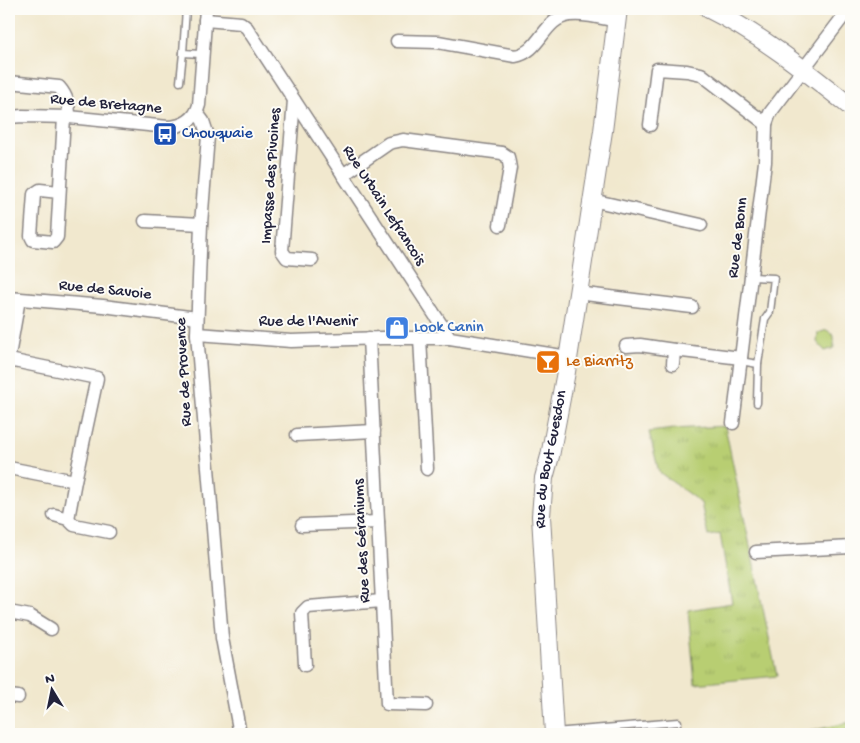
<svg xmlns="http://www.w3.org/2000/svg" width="860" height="743" font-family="'Gochi Hand',sans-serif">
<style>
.grass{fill:url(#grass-tufts);stroke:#6d7856}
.park{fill:#b8ce72;stroke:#6d7856}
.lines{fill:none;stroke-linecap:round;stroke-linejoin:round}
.lane-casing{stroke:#8a8584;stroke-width:9}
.street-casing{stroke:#8a8584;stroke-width:15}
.secondary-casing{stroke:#8a8584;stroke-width:20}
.lane{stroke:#fff;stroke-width:6}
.street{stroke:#fff;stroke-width:12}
.secondary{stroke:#fff;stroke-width:18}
.labels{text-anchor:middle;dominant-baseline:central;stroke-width:4;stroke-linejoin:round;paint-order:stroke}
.street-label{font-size:16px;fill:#22223b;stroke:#fdfcf7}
.transit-label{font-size:16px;fill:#164399;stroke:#fdfcf7;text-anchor:start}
.shop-label{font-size:16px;fill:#366cbe;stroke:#fdfcf7;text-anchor:start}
.food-label{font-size:16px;fill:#c56008;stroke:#fdfcf7;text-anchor:start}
</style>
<defs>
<pattern id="grass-tufts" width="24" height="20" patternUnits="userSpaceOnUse" patternTransform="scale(1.25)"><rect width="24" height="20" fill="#b8ce72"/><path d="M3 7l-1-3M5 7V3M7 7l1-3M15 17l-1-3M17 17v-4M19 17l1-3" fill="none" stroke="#9eb164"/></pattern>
</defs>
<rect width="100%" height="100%" fill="#fdfcf7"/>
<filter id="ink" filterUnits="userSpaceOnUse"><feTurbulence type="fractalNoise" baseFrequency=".02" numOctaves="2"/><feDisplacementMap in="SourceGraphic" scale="10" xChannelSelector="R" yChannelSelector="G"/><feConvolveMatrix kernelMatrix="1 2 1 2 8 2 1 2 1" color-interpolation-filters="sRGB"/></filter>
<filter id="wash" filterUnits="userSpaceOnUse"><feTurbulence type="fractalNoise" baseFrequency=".0096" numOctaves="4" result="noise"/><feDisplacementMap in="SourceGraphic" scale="20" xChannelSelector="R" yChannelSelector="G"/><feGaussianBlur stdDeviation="1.12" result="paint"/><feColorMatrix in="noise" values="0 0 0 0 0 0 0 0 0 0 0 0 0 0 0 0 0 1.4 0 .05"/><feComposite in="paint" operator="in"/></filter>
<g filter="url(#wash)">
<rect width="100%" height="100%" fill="#f1e8ce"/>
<!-- grass -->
<g class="grass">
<path d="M725,426L777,676L695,684L688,610L732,603L720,534L708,536L701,503L659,472L649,432L674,429Z"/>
<path d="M851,722V734H797Z"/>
</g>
<!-- park -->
<path class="park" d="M827,330L834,336V348L825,351L817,342L818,333Z"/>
</g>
<g filter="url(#ink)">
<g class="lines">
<defs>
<g id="lane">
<path d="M186,9L183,53L201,54"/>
<path d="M180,82L183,53"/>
<path d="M751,277L774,278L770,312L765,319L758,364L757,403"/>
<path d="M740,361L758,364"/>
<path d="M554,732L678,722"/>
</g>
<g id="street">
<path d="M205,20L241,23L247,28L450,338L568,357"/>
<path d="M397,41L438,42L515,56C541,52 543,18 570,15C585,13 602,18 617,21"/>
<path d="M9,82L59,87C67,96 69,105 69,117"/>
<path d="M294,100L282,251L287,258L312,260"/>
<path d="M197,113L203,121L208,136L201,224L197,334L222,638L240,734"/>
<path d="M9,117L23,116L69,117L168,127C183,126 195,120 199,105L206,9"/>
<path d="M650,125L657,69L687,71L701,74L766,124"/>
<path d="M343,175L389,143L403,140L502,153L508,157L510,168L500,225"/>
<path d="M59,192L40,190L34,194L31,236L33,240L53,242L57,237L64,117"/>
<path d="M592,200L701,225"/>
<path d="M145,221L201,224"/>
<path d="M577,293L692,307"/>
<path d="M9,298L103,306L197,318"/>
<path d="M197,334L291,341L382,338H450"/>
<path d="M369,338L387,704L426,705"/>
<path d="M420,338L427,469"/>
<path d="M626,346L640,345L674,350"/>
<path d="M9,356L19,299"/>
<path d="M9,360L97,378L75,481"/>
<path d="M673,364L674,350L741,358"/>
<path d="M733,423L765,162L766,124L770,113L849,9"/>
<path d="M297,435L374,431"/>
<path d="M9,468L75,481L68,519"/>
<path d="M54,515L68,519L74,525L109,532"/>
<path d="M302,525L378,522"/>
<path d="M756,552L851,547"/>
<path d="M9,612L30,616L51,629"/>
<path d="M305,665L302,613L308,607L382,601"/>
<path d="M9,696L18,697"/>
</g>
<g id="secondary">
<path d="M709,9C760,34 806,71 851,107"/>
<path id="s1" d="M554,734L541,516L544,478L550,456L566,372L603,131L618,9"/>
</g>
</defs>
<!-- lane casing -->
<use href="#lane" class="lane-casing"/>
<!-- street casing -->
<use href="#street" class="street-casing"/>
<!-- secondary casing -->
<use href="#secondary" class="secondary-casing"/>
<!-- lane -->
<use href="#lane" class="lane"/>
<!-- street -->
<use href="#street" class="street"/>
<!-- secondary -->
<use href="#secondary" class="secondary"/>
</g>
</g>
<!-- icons -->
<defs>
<symbol id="bus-square" viewBox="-11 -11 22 22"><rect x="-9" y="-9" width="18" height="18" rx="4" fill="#1a4fb4" stroke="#fdfcf7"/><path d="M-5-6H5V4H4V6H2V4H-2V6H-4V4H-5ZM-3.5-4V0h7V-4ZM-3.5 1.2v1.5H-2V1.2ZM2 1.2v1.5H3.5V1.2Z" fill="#fff"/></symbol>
<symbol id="shop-square" viewBox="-11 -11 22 22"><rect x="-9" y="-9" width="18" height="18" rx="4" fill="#3f7fe0" stroke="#fdfcf7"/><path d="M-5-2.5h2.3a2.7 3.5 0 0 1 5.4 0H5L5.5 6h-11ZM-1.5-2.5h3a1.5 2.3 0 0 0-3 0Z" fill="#fff"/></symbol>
<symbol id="bar-square" viewBox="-11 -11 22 22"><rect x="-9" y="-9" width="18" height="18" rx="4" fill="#e8710a" stroke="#fdfcf7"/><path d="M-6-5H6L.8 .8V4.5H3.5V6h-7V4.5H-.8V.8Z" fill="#fff"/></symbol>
</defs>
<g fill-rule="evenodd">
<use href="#bus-square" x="151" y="120" width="28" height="28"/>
<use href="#shop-square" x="383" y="314" width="28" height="28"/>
<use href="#bar-square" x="534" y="348" width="28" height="28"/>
</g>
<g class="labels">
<!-- street labels -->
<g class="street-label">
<text transform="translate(106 105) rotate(5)">Rue de Bretagne</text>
<text transform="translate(272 176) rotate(-86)">Impasse des Pivoines</text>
<text transform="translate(383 206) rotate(57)">Rue Urbain Lefrancois</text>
<text transform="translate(739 238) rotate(-83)">Rue de Bonn</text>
<text transform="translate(105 291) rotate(6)">Rue de Savoie</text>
<text x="308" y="322">Rue de l'Avenir</text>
<text transform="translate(185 372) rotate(-93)">Rue de Provence</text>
<text stroke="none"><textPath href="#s1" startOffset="276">Rue du Bout Guesdon</textPath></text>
<text transform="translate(363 541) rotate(-93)">Rue des Géraniums</text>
</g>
<!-- transit labels -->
<g class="transit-label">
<text x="182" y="134">Chouquaie</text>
</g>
<!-- shop labels -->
<g class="shop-label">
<text x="414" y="328">Look Canin</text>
</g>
<!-- food labels -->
<g class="food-label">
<text x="566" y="362">Le Biarritz</text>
</g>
</g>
<!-- margin -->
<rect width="860" height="743" fill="none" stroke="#fdfcf7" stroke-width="30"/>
<!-- north arrow -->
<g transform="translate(52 690) rotate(350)" stroke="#fdfcf7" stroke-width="4" paint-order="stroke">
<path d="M0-4L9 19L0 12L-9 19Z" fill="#22223b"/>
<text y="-8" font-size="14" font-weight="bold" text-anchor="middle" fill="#22223b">N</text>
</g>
</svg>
